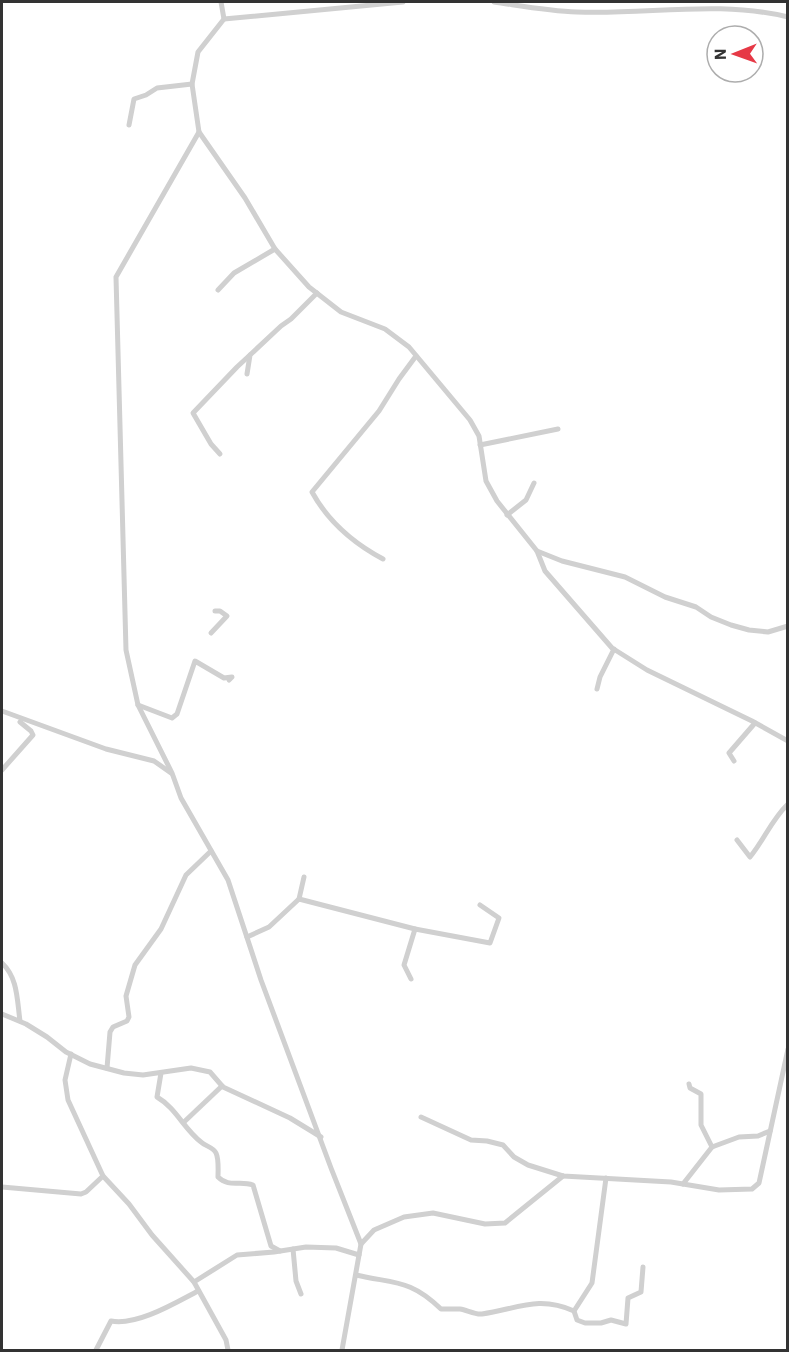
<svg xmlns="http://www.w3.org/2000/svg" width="789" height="1352" font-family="'IBM Plex Sans',sans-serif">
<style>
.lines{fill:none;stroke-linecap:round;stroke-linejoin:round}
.street{stroke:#d0d0d0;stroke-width:5}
</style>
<rect width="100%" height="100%" fill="#fff"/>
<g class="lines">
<!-- street -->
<g class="street">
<path d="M221,2L224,19L198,52L192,84L199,132L116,277L126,650L138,705L172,773L181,798L228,880L261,980L331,1168L361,1244L342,1350"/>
<path d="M494,2C522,6 549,11 577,12C647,15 718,0 788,17"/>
<path d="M224,19L403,2"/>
<path d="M129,125L134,99L146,95L157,88L192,84"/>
<path d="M199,132L245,198L275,249L309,287L341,312L385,329L409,347L470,420L479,436L486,481L497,501L537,551L545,571L612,648L647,670L752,721L788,741"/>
<path d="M218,290L234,273L275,249"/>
<path d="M247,374L250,355L281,326L291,319L317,293"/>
<path d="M480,445L558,429"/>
<path d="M220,454L211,444L193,413L237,367L250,355"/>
<path d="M507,515L526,500L534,483"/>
<path d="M537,551L562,561L625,577L665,597L696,607L711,617L731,625L749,630L768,632L788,626"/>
<path d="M383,559C353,543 329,523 312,492L379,411L399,379L416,356"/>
<path d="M211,633L227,616L220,611H215"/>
<path d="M597,689L600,677L614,649"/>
<path d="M138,705L172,718L177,714L195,661L224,678L232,677L229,680"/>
<path d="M2,711L106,749L154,761L171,773"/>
<path d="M734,761L729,753L755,723"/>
<path d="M2,770L33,735L31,731L20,722"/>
<path d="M737,840L750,857C764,840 772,819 788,804"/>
<path d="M299,899L415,929L490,943L499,918L480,905"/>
<path d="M247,937L269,927L299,899L304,877"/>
<path d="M2,963C18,978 17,1000 20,1021"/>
<path d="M411,979L404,965L415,929"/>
<path d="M2,1014L26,1024L47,1037L66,1052L90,1064L124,1073L143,1075L191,1068L210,1072L223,1087L290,1118L321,1137"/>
<path d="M71,1054L65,1080L68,1100L103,1176L129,1204L152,1235L194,1282L226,1340L228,1350"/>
<path d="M107,1068L110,1032L113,1027L127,1021L129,1017L126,996L135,965L161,929L186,875L211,851"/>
<path d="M161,1073L157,1097C176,1108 184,1129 201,1142C205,1146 213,1147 216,1153C219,1159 218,1171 218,1177C229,1188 240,1180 253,1185L271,1246L280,1251"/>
<path d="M689,1084L690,1088L701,1094V1125L712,1147"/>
<path d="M421,1117L471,1140L487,1141L503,1145L514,1157L528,1165L563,1176L671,1182L719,1190L752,1189L759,1183L788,1049"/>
<path d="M184,1122L222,1086"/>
<path d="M606,1178L592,1283L574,1311L577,1320L585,1323H601L611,1320L626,1324L628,1298L641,1292L643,1267"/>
<path d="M683,1184L712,1147L739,1137L758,1136L770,1131"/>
<path d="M2,1187L81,1194L86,1192L103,1176"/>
<path d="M361,1244L374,1230L404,1217L433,1213L485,1224L505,1223L563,1176"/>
<path d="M293,1249L296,1281L301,1294"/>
<path d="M356,1275C395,1284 410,1279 441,1309C447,1309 454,1309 460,1309C467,1310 475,1315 482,1314C517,1309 538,1295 574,1311"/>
<path d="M194,1282L237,1255L274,1252L306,1247L336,1248L359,1255"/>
<path d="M96,1350L111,1321C137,1326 175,1303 198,1291"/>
</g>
</g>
<!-- border -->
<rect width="789" height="1352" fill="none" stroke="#333333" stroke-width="6"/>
<!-- north arrow -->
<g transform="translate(735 54) rotate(269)"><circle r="28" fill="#ffffff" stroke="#adadad" stroke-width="1.5"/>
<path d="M0-4.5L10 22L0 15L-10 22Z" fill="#e63946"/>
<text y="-9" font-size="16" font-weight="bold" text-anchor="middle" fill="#333333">N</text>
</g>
</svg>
